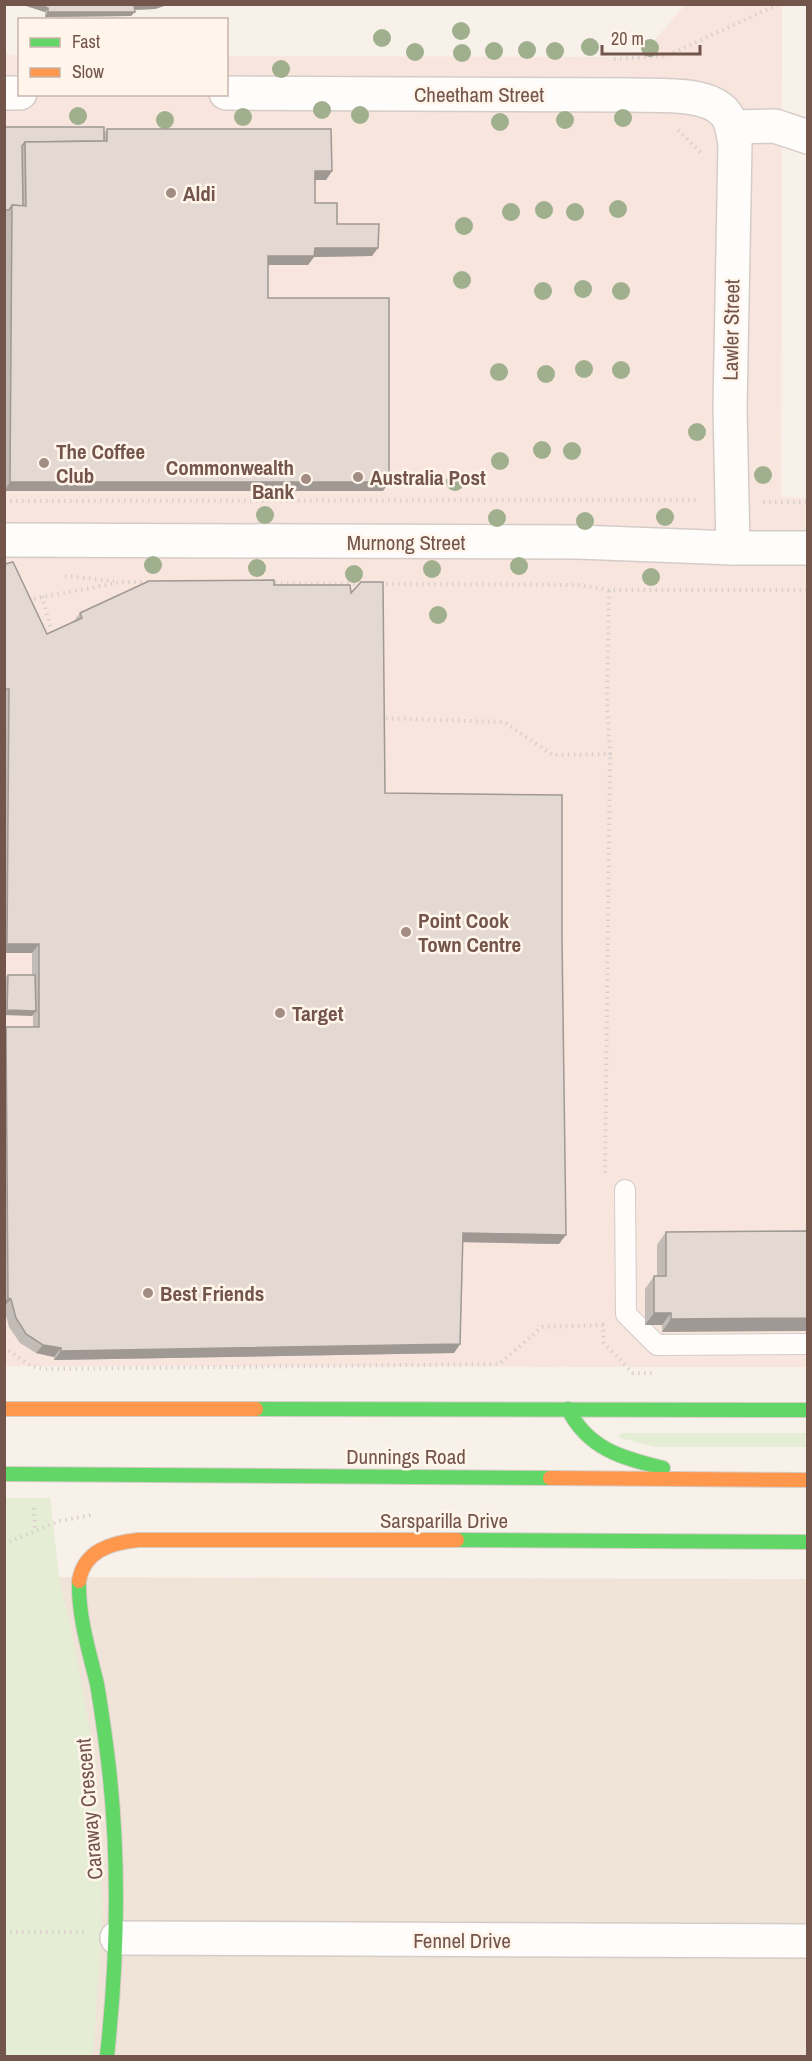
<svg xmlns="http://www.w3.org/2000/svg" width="812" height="2061" font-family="'Archivo Narrow',sans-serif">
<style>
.residential{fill:#f0e3d8}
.commercial{fill:#f7e5de}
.green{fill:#e5edd5}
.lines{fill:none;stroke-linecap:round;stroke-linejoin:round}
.lane-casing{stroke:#d6ccc7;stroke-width:22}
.street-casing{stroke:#d6ccc7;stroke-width:36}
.fast-casing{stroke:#d6ccc6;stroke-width:16}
.slow-casing{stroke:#d6ccc6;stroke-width:16}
.path{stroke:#dad0ce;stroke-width:4;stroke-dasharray:1.5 4.5;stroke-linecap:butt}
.lane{stroke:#fefdfc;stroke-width:20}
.street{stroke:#fefdfc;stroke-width:33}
.fast{stroke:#63d668;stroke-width:14}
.slow{stroke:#ff974d;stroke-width:14}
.tree{fill:#a0af8e}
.wall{fill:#c3bbb5}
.shaded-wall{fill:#9f9893}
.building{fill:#e3d9d2;stroke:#9f9893;stroke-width:1.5}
.poi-dot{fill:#a28c83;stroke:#fff5eb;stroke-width:2}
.labels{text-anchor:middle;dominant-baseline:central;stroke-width:5;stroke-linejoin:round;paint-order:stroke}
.street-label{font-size:21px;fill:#74554b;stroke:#fff5eb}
.poi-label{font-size:21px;font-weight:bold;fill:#74554b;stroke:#fff5eb;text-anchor:start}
</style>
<rect width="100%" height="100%" fill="#f7f1ea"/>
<!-- residential -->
<path class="residential" d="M4,1577L807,1579V2056H5Z"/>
<!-- commercial -->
<path class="commercial" d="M685,5H782L781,497L808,498L807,1367L5,1366L4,50L10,55H19L20,94H226L227,56L640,57Z"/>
<!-- green -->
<g class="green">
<path d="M620,1433H807V1447H655L620,1438L619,1436Z"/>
<path d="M5,1498H50L60,1584L72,1632L95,1759L103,1911L93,2056H5Z"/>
</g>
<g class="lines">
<defs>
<path id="lane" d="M625,1190L626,1314L657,1345L808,1344"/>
<g id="street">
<path d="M4,93H20"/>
<path d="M226,93L635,95C660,96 708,92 725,113C732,121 733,134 735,144L730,408L733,548"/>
<path d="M732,127L775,126L808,137"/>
<path d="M4,540L578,542L733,548H808"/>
<path d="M117,1938L808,1941"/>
</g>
<g id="fast">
<path d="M256,1409L808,1410"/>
<path d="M568,1409C588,1449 622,1458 663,1468"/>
<path d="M4,1474L550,1478"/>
<path d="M457,1540L808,1542"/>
<path d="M79,1581C78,1616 89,1651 97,1684C101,1707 104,1729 107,1752C120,1853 118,1955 107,2056"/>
</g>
<g id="slow">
<path d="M4,1409H256"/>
<path d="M550,1478L808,1480"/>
<path d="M79,1581C84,1551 110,1543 138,1540H457"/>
</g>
</defs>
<!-- lane casing -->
<use href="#lane" class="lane-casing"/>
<!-- street casing -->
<use href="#street" class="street-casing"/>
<!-- fast casing -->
<use href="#fast" class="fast-casing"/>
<!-- slow casing -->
<use href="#slow" class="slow-casing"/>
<!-- path -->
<g class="path">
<path d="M614,59L666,56L779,4"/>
<path d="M678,130L702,154"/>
<path d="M4,501L699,500"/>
<path d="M763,502H808"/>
<path d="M65,576L114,581"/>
<path d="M269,583L363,584"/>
<path d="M380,584L578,585L609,590H808"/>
<path d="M42,596L53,636"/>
<path d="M28,600L121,582H150"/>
<path d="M380,718L504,722L553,755L610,754L607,702L609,590"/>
<path d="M605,1173L610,754"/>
<path d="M4,1347L31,1366L43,1369L499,1364L542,1327L603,1325L604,1343L633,1373H654"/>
<path d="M34,1508L35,1531"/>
<path d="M4,1544L59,1521L91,1515"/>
<path d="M4,1932H85"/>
</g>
<!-- lane -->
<use href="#lane" class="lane"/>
<!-- street -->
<use href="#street" class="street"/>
<!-- fast -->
<use href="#fast" class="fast"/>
<!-- slow -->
<use href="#slow" class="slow"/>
</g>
<!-- trees -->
<g class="tree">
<circle cx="461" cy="31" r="9"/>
<circle cx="382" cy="38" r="9"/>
<circle cx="590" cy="47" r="9"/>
<circle cx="650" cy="48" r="9"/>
<circle cx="527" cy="50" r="9"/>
<circle cx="494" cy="51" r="9"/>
<circle cx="555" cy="51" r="9"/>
<circle cx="415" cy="52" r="9"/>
<circle cx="462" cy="53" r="9"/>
<circle cx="281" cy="69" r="9"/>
<circle cx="322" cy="110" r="9"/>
<circle cx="360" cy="115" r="9"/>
<circle cx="78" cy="116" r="9"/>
<circle cx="243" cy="117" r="9"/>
<circle cx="623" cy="118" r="9"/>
<circle cx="165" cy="120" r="9"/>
<circle cx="565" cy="120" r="9"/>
<circle cx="500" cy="122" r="9"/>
<circle cx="618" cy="209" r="9"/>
<circle cx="544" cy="210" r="9"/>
<circle cx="511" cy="212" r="9"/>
<circle cx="575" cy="212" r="9"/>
<circle cx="464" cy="226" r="9"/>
<circle cx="462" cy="280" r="9"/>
<circle cx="583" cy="289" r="9"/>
<circle cx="543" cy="291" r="9"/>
<circle cx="621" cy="291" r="9"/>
<circle cx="584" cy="369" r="9"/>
<circle cx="621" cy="370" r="9"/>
<circle cx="499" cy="372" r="9"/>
<circle cx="546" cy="374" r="9"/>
<circle cx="697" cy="432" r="9"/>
<circle cx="542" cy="450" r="9"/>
<circle cx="572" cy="451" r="9"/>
<circle cx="500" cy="461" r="9"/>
<circle cx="763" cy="475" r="9"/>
<circle cx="455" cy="482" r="9"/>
<circle cx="265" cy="515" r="9"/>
<circle cx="665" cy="517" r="9"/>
<circle cx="497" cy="518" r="9"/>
<circle cx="585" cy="521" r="9"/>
<circle cx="153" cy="565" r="9"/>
<circle cx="519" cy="566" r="9"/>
<circle cx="257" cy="568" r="9"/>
<circle cx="432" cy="569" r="9"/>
<circle cx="354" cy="574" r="9"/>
<circle cx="651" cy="577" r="9"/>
<circle cx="438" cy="615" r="9"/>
</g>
<!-- wall -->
<g class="wall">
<path d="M20,4H170L155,9L134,10L131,16L45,17V12Z"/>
<path d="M4,127L104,133L107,129L332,171L326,180H315V203L372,256L314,257L308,265H268V298L389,482L383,491H4L6,214Z"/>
<path d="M5,564L47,634L74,621L80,613L274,585L351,593L385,793L559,1244L462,1242L460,1344L454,1353L54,1360V1357L36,1353L20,1343L9,1327L4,1307V1029L6,1027H33V1015H4V979L8,975H32V953H4V566Z"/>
<path d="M807,1231L662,1332V1325H645V1289L654,1276H657V1245L666,1232Z"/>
</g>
<!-- shaded-wall -->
<g class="shaded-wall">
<path d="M20,4H38L48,8L45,12Z"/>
<path d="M170,4L155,9L131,10L134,5Z"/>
<path d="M48,12H135L131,16L45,17Z"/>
<path d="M315,171H332L326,180H309Z"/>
<path d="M315,248H378L372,256L314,257L308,265H262L268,256Z"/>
<path d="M10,482H389L383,491H4Z"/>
<path d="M7,944H39L32,953H4V948Z"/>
<path d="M7,1010L36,1011L32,1016L4,1015Z"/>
<path d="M463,1233L566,1235L559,1244L456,1242Z"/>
<path d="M8,1298L11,1299L4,1307V1302Z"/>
<path d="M654,1313H671L662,1325H645Z"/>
<path d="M807,1318V1331L662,1332L671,1319Z"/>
<path d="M460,1344L454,1353L54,1360L61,1351Z"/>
<path d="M43,1345L61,1348L54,1357L36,1353Z"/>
</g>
<!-- building -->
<g class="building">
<path d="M38,4H159L134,5L135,12H48V8Z"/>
<path d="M4,127H104V141L25,142L22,146L23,206L12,205L9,210H5Z"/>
<path d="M107,129H331L332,171H315V203H337V224H379L378,248H315L314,256H268V298H389V482H10L12,205L26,206L25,142L107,141Z"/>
<path d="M13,562L47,634L82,618L80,613L149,581L274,580V585H350L351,593L361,582H383L385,793L562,795V938L566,1235L463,1233L460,1344L61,1351V1348L43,1345L26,1334L16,1318L11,1299L8,1298L6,1027H39V944H7L9,689H5V564Z"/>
<path d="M8,975H35L36,1011L7,1010Z"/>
<path d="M807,1231V1318L671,1319V1313H654V1276H666V1232Z"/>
</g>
<!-- markers -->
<g class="poi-dot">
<circle cx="171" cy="193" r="6"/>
<circle cx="44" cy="463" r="6"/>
<circle cx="358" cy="477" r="6"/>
<circle cx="306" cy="479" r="6"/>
<circle cx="406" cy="932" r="6"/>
<circle cx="280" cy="1013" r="6"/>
<circle cx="148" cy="1293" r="6"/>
</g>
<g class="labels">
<!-- street labels -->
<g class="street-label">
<text x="479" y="94">Cheetham Street</text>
<text transform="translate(731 330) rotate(-89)">Lawler Street</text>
<text x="406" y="542">Murnong Street</text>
<text x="406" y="1456">Dunnings Road</text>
<text x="444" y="1520">Sarsparilla Drive</text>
<text transform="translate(89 1809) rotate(-95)">Caraway Crescent</text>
<text x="462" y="1940">Fennel Drive</text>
</g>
<!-- poi labels -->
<g class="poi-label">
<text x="183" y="193">Aldi</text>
<text x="56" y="451">The Coffee<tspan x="56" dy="24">Club</tspan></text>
<text x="294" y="467" text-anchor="end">Commonwealth<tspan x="294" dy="24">Bank</tspan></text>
<text x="370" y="477">Australia Post</text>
<text x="418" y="920">Point Cook<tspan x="418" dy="24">Town Centre</tspan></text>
<text x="292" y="1013">Target</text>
<text x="160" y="1293">Best Friends</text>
</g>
</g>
<!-- border -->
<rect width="812" height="2061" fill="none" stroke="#74554b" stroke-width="12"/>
<!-- legend -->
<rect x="18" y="18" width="210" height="78" fill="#fff5eb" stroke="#c7b5ab" stroke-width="1.5"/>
<rect x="30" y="38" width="30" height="9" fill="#63d668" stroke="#c7b5ab" stroke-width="1.5"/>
<text x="72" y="48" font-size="18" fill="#74554b">Fast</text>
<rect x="30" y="68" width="30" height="9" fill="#ff974d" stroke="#c7b5ab" stroke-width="1.5"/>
<text x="72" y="78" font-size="18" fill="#74554b">Slow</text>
<!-- scale -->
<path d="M602 45v9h98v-9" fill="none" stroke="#74554b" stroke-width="3"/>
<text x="611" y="45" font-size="18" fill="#74554b" stroke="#fff5eb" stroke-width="4.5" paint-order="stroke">20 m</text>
</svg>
